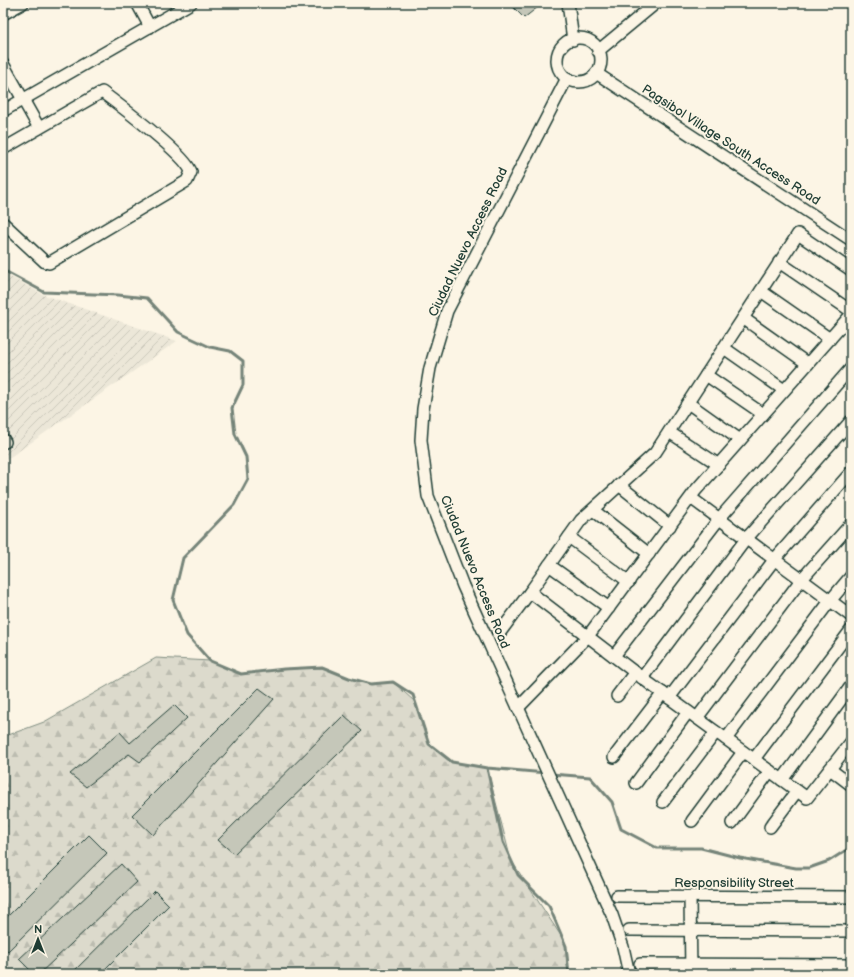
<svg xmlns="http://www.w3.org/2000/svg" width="854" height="977" font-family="'Balsamiq Sans',sans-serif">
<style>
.industrial{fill:url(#industrial-furrows)}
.forest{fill:url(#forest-firs);stroke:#7e8c80}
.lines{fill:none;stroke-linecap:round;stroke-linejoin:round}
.stream{stroke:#758479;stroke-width:3}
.building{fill:#c5c7b9;stroke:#1f3d34}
.minor-casing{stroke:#1f3d34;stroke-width:14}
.minor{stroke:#fcf5e5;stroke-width:11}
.labels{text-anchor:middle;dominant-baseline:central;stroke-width:4;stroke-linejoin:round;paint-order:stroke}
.street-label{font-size:13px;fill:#1f3d34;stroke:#fcf5e5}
</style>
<defs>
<pattern id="industrial-furrows" width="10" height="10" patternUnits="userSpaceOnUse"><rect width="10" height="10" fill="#ece7d8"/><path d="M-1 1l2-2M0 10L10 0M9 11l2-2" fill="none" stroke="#cac7ba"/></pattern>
<pattern id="forest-firs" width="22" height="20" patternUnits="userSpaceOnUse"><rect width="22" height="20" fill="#dcdacc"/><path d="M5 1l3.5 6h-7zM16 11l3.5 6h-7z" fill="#bcbcb0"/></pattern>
</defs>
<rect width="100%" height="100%" fill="#fcf5e5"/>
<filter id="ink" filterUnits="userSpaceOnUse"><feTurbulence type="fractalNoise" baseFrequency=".025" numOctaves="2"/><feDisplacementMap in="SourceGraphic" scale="8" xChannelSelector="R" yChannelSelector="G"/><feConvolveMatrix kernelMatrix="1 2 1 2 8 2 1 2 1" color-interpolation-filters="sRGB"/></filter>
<g filter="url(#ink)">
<!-- industrial -->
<path class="industrial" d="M3,273L44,295L177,341L3,462Z"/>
<!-- forest -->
<path class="forest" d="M156,658L210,661L241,674L283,669L324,668L350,679L370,684L393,682L414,701L429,744L452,762L487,768L511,860L565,942L568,974H3V737L44,722Z"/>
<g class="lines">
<!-- stream -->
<g class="stream">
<path d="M3,270L44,292L118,295L147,298L178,332L210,347L230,351L243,361V385L232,408L235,434L246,457L248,479L234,505L183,558L173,600L187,635L210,661L241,674L284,669L322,667L349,678L371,684L393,682L413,695L429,744L452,762L487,768L546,773"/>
<path d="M487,768L503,842L518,875L549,906L566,946L569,974"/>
<path d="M551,774L590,777L612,802L621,829L657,848H701L740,858L796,868H809L829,861L848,849L851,845"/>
</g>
</g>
<!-- building -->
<g class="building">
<path d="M509,3H543L524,18Z"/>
<path d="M259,688L274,699L153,835L132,815Z"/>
<path d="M174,705L187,718L140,762L129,754L86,787L70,774L120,732L130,743Z"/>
<path d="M344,715L362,731L234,854L218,840Z"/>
<path d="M89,835L107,853L8,951L3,947V921Z"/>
<path d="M121,864L137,882L39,974H34L19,959Z"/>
<path d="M155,891L169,905L100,974H71Z"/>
</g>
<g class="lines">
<defs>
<g id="minor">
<path d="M137,3L150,27"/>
<path d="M568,3L573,40"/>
<path d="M3,14L23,3"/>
<circle cx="579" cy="60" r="22"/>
<path d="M598,51L656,3"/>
<path d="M3,64L39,128"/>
<path d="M596,73L851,240"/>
<path d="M567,78L447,311L430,368L423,409L421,440L428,496L463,586L612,915L623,947L629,974"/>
<path d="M3,111L191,3"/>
<path d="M3,149L102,92C118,104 187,156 191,172L187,181L49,263L45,262L3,223"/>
<path d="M779,262L851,311"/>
<path d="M851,270L798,234L655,453L581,520L530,592L650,684L807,798L851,742"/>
<path d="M761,291L830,339"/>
<path d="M743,318L808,364"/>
<path d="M724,348L784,390"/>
<path d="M706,375L763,414"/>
<path d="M688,403L740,440"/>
<path d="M669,432L719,465"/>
<path d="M3,439L5,442"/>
<path d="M619,485L670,526"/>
<path d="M691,498L851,616"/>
<path d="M593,510L649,554"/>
<path d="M569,537L629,582"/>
<path d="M549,565L609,608"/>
<path d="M498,635L530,592"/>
<path d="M614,656L719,519L851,368"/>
<path d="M642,678L746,539L851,421"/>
<path d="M617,696L635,672"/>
<path d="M669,698L774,560L851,472"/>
<path d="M518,708L588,636L696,490L851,315"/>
<path d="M697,718L801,580L851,524"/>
<path d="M726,739L830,601L851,576"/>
<path d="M614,757L663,693"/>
<path d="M754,759L851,630"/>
<path d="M830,769L851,785"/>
<path d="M782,780L851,686"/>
<path d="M636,783L688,712"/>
<path d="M663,802L716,732"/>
<path d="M692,821L743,752"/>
<path d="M732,823L770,771"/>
<path d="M770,827L797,791"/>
<path d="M617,896L851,897"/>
<path d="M690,897L691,974"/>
<path d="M629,930L851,931"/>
<path d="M640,964L851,965"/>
</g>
</defs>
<!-- minor casing -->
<use href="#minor" class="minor-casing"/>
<!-- minor -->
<use href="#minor" class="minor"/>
</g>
</g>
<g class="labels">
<!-- street labels -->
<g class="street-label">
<text transform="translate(731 145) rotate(33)">Pagsibol Village South Access Road</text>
<text transform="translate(468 242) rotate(-64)">Ciudad Nuevo Access Road</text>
<text transform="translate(475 572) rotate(68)">Ciudad Nuevo Access Road</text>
<text x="734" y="883">Responsibility Street</text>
</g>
</g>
<!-- margin -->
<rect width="854" height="977" fill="none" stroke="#fcf5e5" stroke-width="16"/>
<rect x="8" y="8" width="838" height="961" fill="none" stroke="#1f3d34" stroke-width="1.5" filter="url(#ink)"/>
<!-- north arrow -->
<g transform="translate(38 939)" stroke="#fcf5e5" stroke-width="3" paint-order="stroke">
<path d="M0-3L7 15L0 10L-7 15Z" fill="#1f3d34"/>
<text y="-6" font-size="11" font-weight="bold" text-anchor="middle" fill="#1f3d34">N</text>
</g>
</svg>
